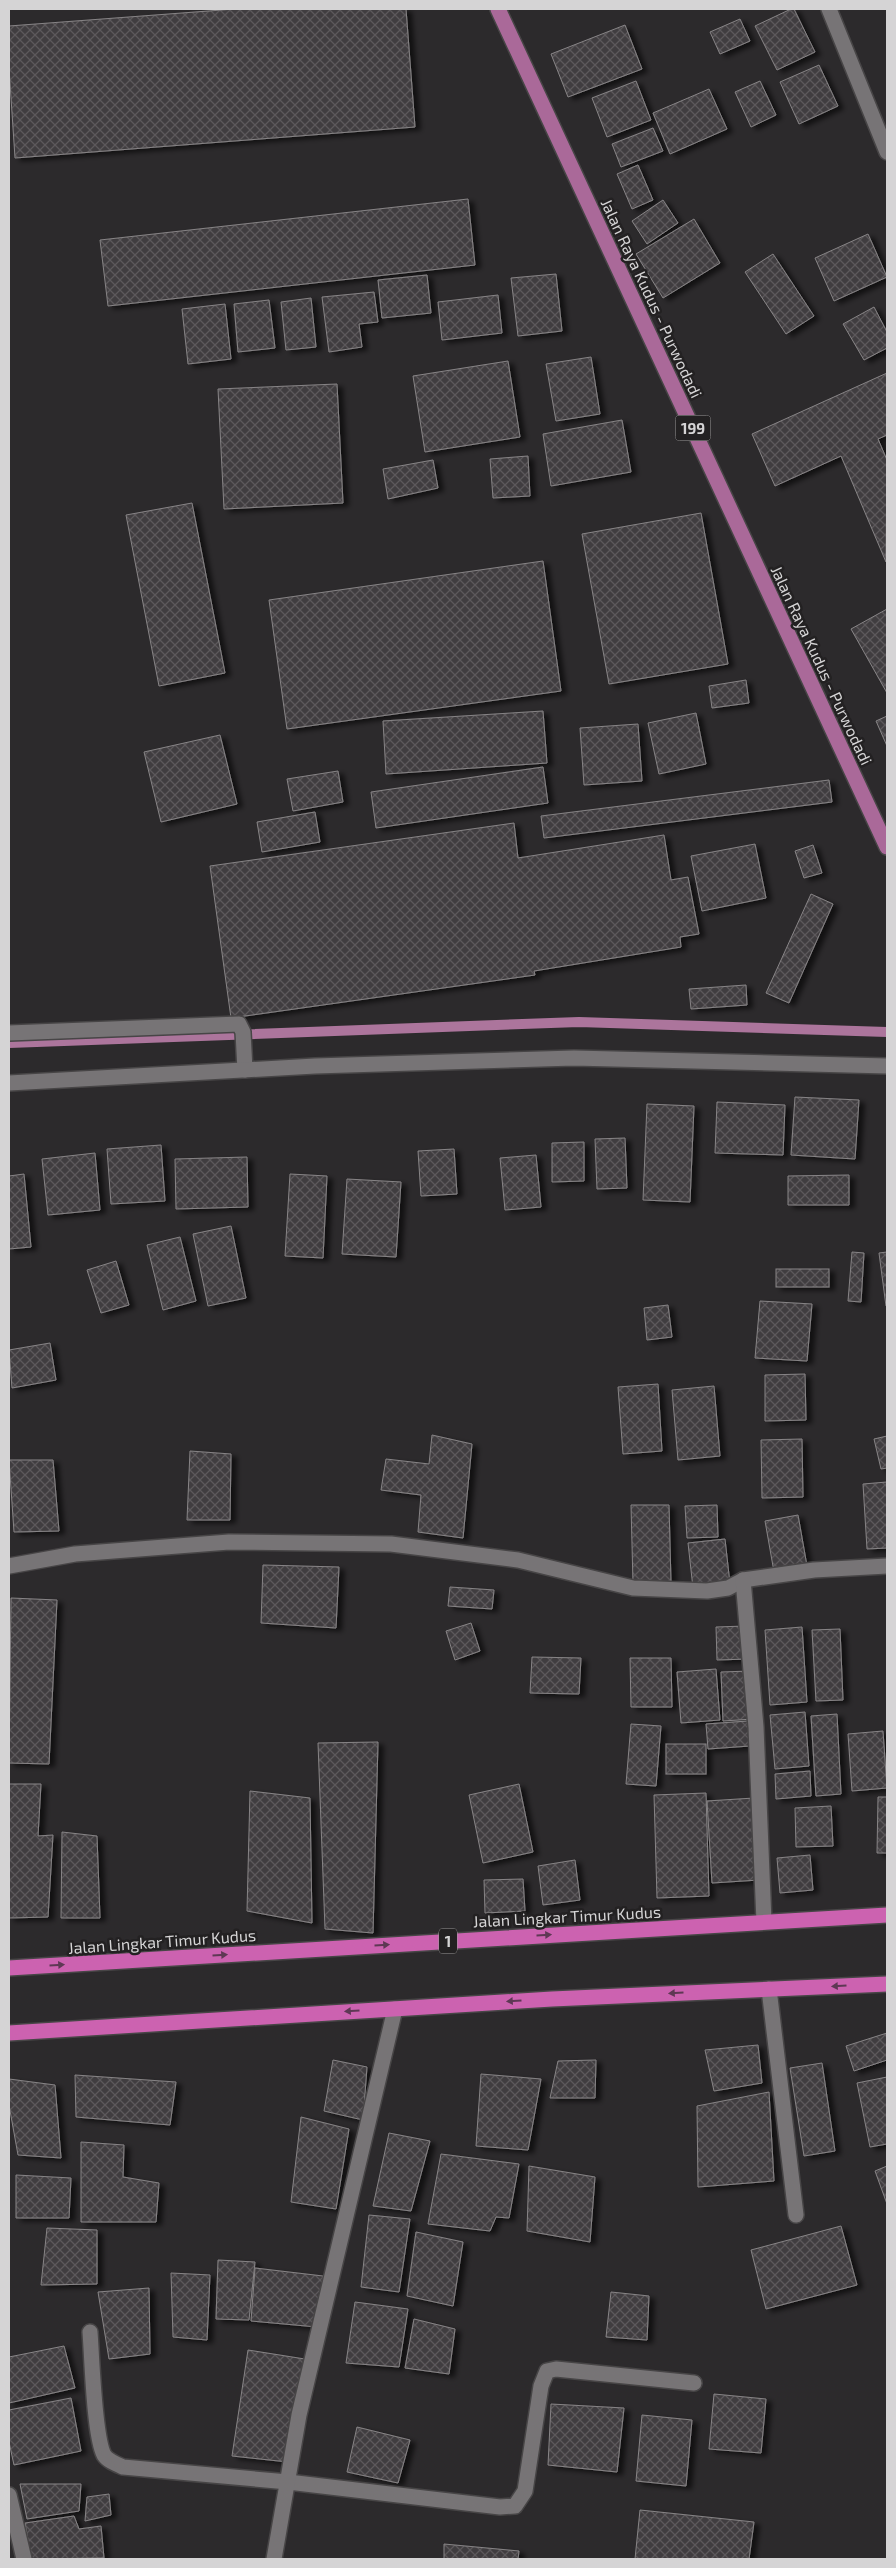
<svg xmlns="http://www.w3.org/2000/svg" width="896" height="2568" font-family="'Exo 2',sans-serif">
<style>
.lines{fill:none;stroke-linecap:round;stroke-linejoin:round}
.stream{stroke:#ac759c;stroke-width:10}
.building{fill:url(#building-cross-hatch);stroke:#878486;filter:url(#shadow)}
.minor-casing{stroke:#474546;stroke-width:18}
.major-casing{stroke:#474546;stroke-width:18}
.highway-casing{stroke:#474546;stroke-width:18}
.minor{stroke:#777476;stroke-width:15}
.major{stroke:#aa6999;stroke-width:15}
.highway{stroke:#cc62b0;stroke-width:15}
.oneway{fill:#5e3854}
.labels{text-anchor:middle;dominant-baseline:central;stroke-width:5;stroke-linejoin:round;paint-order:stroke}
.shield{fill:#232122;stroke:#a09e9f;stroke-width:1}
.shield-label{font-size:15px;font-weight:bold;fill:#d5d4d5}
.street-label{font-size:16px;fill:#d5d4d5;stroke:#232122}
</style>
<defs>
<pattern id="building-cross-hatch" width="8" height="8" patternUnits="userSpaceOnUse" patternTransform="scale(1.25)"><rect width="8" height="8" fill="#413e40"/><path d="M0 0l8 8M0 8l8-8" fill="none" stroke="#5c595b"/></pattern>
<filter id="shadow"><feDropShadow dx="5.5" dy="3" stdDeviation="2.5" flood-color="#0009"/></filter>
</defs>
<rect width="100%" height="100%" fill="#2c2a2c"/>
<g class="lines">
<!-- stream -->
<path class="stream" d="M9,1043L579,1022L887,1032"/>
</g>
<!-- building -->
<g class="building">
<path d="M235,9H406L415,127L15,158L9,68V26Z"/>
<path d="M791,9H794L815,52L777,70L755,26Z"/>
<path d="M740,19L750,41L720,54L710,32Z"/>
<path d="M625,25L642,69L568,97L551,54Z"/>
<path d="M819,65L838,106L799,124L780,82Z"/>
<path d="M636,81L651,120L607,137L592,98Z"/>
<path d="M760,81L776,115L751,127L735,92Z"/>
<path d="M709,89L727,129L670,154L653,113Z"/>
<path d="M653,128L663,151L621,167L612,144Z"/>
<path d="M638,165L653,200L632,209L617,174Z"/>
<path d="M468,199L475,265L108,306L100,240Z"/>
<path d="M663,200L678,223L647,244L632,221Z"/>
<path d="M694,219L720,263L663,298L636,254Z"/>
<path d="M868,234L887,277L834,301L815,258Z"/>
<path d="M773,254L814,316L786,334L745,272Z"/>
<path d="M556,274L562,331L518,336L511,278Z"/>
<path d="M427,275L431,313L382,318L378,280Z"/>
<path d="M374,292L378,322L359,324L362,347L329,352L322,297Z"/>
<path d="M498,295L502,333L442,340L438,302Z"/>
<path d="M311,298L316,347L286,350L281,302Z"/>
<path d="M269,300L275,348L238,352L234,304Z"/>
<path d="M225,304L231,359L188,364L182,309Z"/>
<path d="M874,307L887,332V348L864,360L843,324Z"/>
<path d="M591,357L600,414L556,421L546,364Z"/>
<path d="M508,361L520,437L425,452L413,376Z"/>
<path d="M887,373V435L878,439L887,460L886,562L841,456L775,486L752,434Z"/>
<path d="M337,384L343,503L224,509L218,389Z"/>
<path d="M622,420L631,472L551,486L543,434Z"/>
<path d="M528,456L530,496L493,498L490,459Z"/>
<path d="M433,460L438,488L388,499L383,469Z"/>
<path d="M192,503L225,673L159,686L126,515Z"/>
<path d="M701,513L728,664L609,684L582,534Z"/>
<path d="M543,561L561,691L287,729L269,600Z"/>
<path d="M887,609V693L851,629Z"/>
<path d="M746,680L749,703L712,708L709,686Z"/>
<path d="M543,711L547,763L386,774L383,721Z"/>
<path d="M696,713L706,764L659,774L648,723Z"/>
<path d="M887,716V746L876,721Z"/>
<path d="M638,724L642,781L584,785L580,728Z"/>
<path d="M220,735L237,804L161,822L144,752Z"/>
<path d="M543,767L548,803L376,828L371,792Z"/>
<path d="M338,771L343,802L293,811L287,779Z"/>
<path d="M829,780L832,802L544,838L541,816Z"/>
<path d="M315,812L320,842L262,852L257,822Z"/>
<path d="M514,823L518,858L664,835L671,880L688,877L699,934L680,937L681,947L534,971L535,975L231,1018L210,866Z"/>
<path d="M755,844L766,898L702,911L691,856Z"/>
<path d="M813,845L822,873L804,878L795,851Z"/>
<path d="M811,894L833,904L789,1003L766,993Z"/>
<path d="M746,985L747,1005L691,1009L689,989Z"/>
<path d="M795,1097L859,1100L855,1159L791,1155Z"/>
<path d="M717,1102L785,1105L783,1155L715,1153Z"/>
<path d="M647,1104L694,1106L690,1202L643,1200Z"/>
<path d="M625,1138L627,1188L597,1189L595,1139Z"/>
<path d="M584,1142V1181L552,1182V1143Z"/>
<path d="M161,1145L165,1201L111,1204L107,1149Z"/>
<path d="M454,1149L457,1194L421,1196L418,1151Z"/>
<path d="M95,1153L100,1210L48,1215L42,1159Z"/>
<path d="M536,1155L541,1207L505,1210L500,1158Z"/>
<path d="M247,1157L248,1207L176,1209L175,1159Z"/>
<path d="M24,1174L31,1247L9,1249V1176Z"/>
<path d="M290,1174L327,1176L323,1258L285,1256Z"/>
<path d="M849,1175V1205H788V1176Z"/>
<path d="M347,1179L401,1182L396,1257L342,1254Z"/>
<path d="M231,1226L246,1298L208,1306L193,1234Z"/>
<path d="M180,1237L196,1301L163,1310L147,1245Z"/>
<path d="M852,1252L864,1253L861,1302L848,1301Z"/>
<path d="M887,1252V1306H886L879,1253Z"/>
<path d="M116,1261L129,1305L101,1313L87,1270Z"/>
<rect x="776" y="1269" width="53" height="18"/>
<path d="M760,1301L812,1304L807,1361L755,1358Z"/>
<path d="M668,1305L672,1337L647,1340L644,1308Z"/>
<path d="M50,1343L56,1380L12,1388L9,1350Z"/>
<path d="M805,1374L806,1420L765,1421V1375Z"/>
<path d="M658,1384L662,1451L623,1454L618,1387Z"/>
<path d="M714,1386L720,1456L678,1460L672,1390Z"/>
<path d="M432,1435L472,1444L463,1538L418,1532L421,1495L381,1490L386,1459L429,1464Z"/>
<path d="M887,1436V1468L881,1469L874,1439Z"/>
<path d="M802,1439L803,1497L762,1498L761,1440Z"/>
<path d="M190,1451L231,1454L230,1520H187Z"/>
<path d="M9,1460H53L59,1531L14,1532Z"/>
<path d="M887,1482V1548L867,1549L863,1484Z"/>
<path d="M631,1505H669L671,1583L633,1584Z"/>
<path d="M717,1505L718,1537L687,1538L685,1506Z"/>
<path d="M798,1515L807,1566L774,1572L765,1521Z"/>
<path d="M725,1539L730,1584L693,1588L688,1543Z"/>
<path d="M263,1565L339,1567L336,1628L261,1623Z"/>
<path d="M450,1587L494,1590L492,1609L448,1606Z"/>
<path d="M11,1598L57,1600L49,1764L9,1763Z"/>
<path d="M471,1623L480,1651L455,1660L446,1631Z"/>
<path d="M746,1626L748,1659L717,1660L716,1627Z"/>
<path d="M802,1627L807,1702L770,1705L765,1630Z"/>
<path d="M840,1629L843,1700L816,1701L812,1630Z"/>
<path d="M532,1657L581,1658L579,1694L530,1693Z"/>
<path d="M630,1658H671L672,1707H631Z"/>
<path d="M716,1669L720,1720L681,1723L677,1672Z"/>
<path d="M751,1671L753,1719L723,1721L721,1672Z"/>
<path d="M805,1712L809,1766L775,1769L770,1715Z"/>
<path d="M837,1714L841,1794L816,1796L811,1716Z"/>
<path d="M748,1721L750,1746L708,1749L706,1724Z"/>
<path d="M631,1724L661,1726L656,1786L626,1784Z"/>
<path d="M883,1731L887,1788L852,1791L848,1734Z"/>
<path d="M378,1742L373,1933L325,1929L318,1743Z"/>
<rect x="666" y="1744" width="40" height="30"/>
<path d="M810,1771L811,1796L776,1799L775,1774Z"/>
<path d="M9,1784H41L38,1836L53,1835L48,1917L9,1918Z"/>
<path d="M519,1784L533,1852L483,1863L469,1795Z"/>
<path d="M250,1791L310,1798L312,1923L247,1911Z"/>
<path d="M706,1793L709,1896L657,1898L654,1795Z"/>
<path d="M878,1797H887V1853H877Z"/>
<path d="M754,1798L759,1880L712,1883L707,1801Z"/>
<path d="M831,1806L833,1846L796,1847L795,1808Z"/>
<path d="M62,1832L97,1836L100,1918H61Z"/>
<path d="M810,1855L813,1890L780,1893L777,1858Z"/>
<path d="M575,1860L580,1900L543,1905L538,1866Z"/>
<path d="M523,1879L525,1911L485,1913L484,1880Z"/>
<path d="M887,2033V2060L854,2071L846,2046Z"/>
<path d="M758,2045L762,2083L714,2091L705,2050Z"/>
<path d="M333,2060L367,2067L363,2120L324,2111Z"/>
<path d="M596,2060L595,2098H550L558,2061Z"/>
<path d="M822,2063L835,2151L804,2156L790,2068Z"/>
<path d="M481,2074L541,2079L528,2150L476,2146Z"/>
<path d="M75,2075L176,2082L170,2125L76,2117Z"/>
<path d="M887,2077V2144L870,2147L857,2083Z"/>
<path d="M9,2079L55,2085L61,2158L18,2155L9,2105Z"/>
<path d="M769,2092L774,2181L698,2187L697,2106Z"/>
<path d="M301,2117L349,2129L336,2209L291,2202Z"/>
<path d="M389,2133L430,2141L411,2211L373,2206Z"/>
<path d="M81,2142L124,2145L123,2177L159,2183L156,2222H81Z"/>
<path d="M441,2154L519,2164L509,2218L496,2217L490,2231L428,2224Z"/>
<path d="M529,2166L595,2177L590,2242L527,2231Z"/>
<path d="M887,2166V2204L875,2171Z"/>
<path d="M16,2175L71,2178L69,2218H16Z"/>
<path d="M369,2215L410,2219L399,2292L361,2287Z"/>
<path d="M841,2226L857,2285L766,2309L751,2250Z"/>
<path d="M47,2228L97,2230V2284L41,2285Z"/>
<path d="M416,2232L463,2242L453,2306L407,2296Z"/>
<path d="M218,2260L255,2262L249,2320L216,2319Z"/>
<path d="M255,2268L323,2276L317,2327L251,2321Z"/>
<path d="M171,2273L210,2275L207,2340L173,2337Z"/>
<path d="M149,2288L150,2354L109,2359L98,2292Z"/>
<path d="M611,2292L649,2296L647,2340L606,2337Z"/>
<path d="M355,2302L408,2309L399,2367L346,2363Z"/>
<path d="M414,2319L455,2329L449,2374L405,2368Z"/>
<path d="M64,2346L75,2388L9,2403V2357Z"/>
<path d="M248,2350L311,2360L288,2462L232,2456Z"/>
<path d="M714,2394L766,2399L761,2453L709,2449Z"/>
<path d="M71,2398L81,2451L14,2465L9,2442V2410Z"/>
<path d="M551,2404L624,2408L617,2472L548,2465Z"/>
<path d="M642,2415L692,2420L686,2486L636,2481Z"/>
<path d="M357,2427L410,2440L398,2483L347,2472Z"/>
<path d="M20,2484H81L79,2511L27,2519Z"/>
<path d="M109,2494L111,2515L85,2521L87,2497Z"/>
<path d="M640,2510L754,2522L749,2559H635Z"/>
<path d="M74,2516L79,2529L101,2526L104,2558L31,2559L25,2523Z"/>
<path d="M444,2544L519,2551L518,2559H444Z"/>
</g>
<g class="lines">
<defs>
<g id="minor">
<path d="M829,9L887,152"/>
<path d="M9,1033L239,1024L243,1032L245,1070"/>
<path d="M9,1083L315,1066L574,1058L887,1066"/>
<path d="M9,1566L75,1554L229,1542L391,1544L518,1560L633,1588L707,1591L728,1588L743,1580L814,1570L887,1566"/>
<path d="M743,1580L756,1727L764,1922"/>
<path d="M769,1989L796,2215"/>
<path d="M90,2332C92,2357 94,2436 104,2455C108,2461 116,2464 123,2467L288,2482L500,2507L515,2506L525,2491L541,2386L547,2371L556,2369L694,2383"/>
<path d="M9,2495L24,2559"/>
<path d="M274,2559L299,2415L395,2009"/>
</g>
<path id="major" d="M498,9L887,847"/>
<g id="highway">
<path d="M9,1968L887,1915"/>
<path d="M9,2033L552,1999L887,1984"/>
</g>
</defs>
<!-- minor casing -->
<use href="#minor" class="minor-casing"/>
<!-- major casing -->
<use href="#major" class="major-casing"/>
<!-- highway casing -->
<use href="#highway" class="highway-casing"/>
<!-- minor -->
<use href="#minor" class="minor"/>
<!-- major -->
<use href="#major" class="major"/>
<!-- highway -->
<use href="#highway" class="highway"/>
</g>
<!-- one-way arrows -->
<defs><path id="oneway-solid" d="M-6-.8H1V-3.2L6.5 0L1 3.2V.8H-6Z" transform="scale(1.25)"/></defs>
<g class="oneway">
<use href="#oneway-solid" transform="translate(544 1935) rotate(-3)"/>
<use href="#oneway-solid" transform="translate(382 1945) rotate(-4)"/>
<use href="#oneway-solid" transform="translate(220 1955) rotate(-4)"/>
<use href="#oneway-solid" transform="translate(57 1965) rotate(-4)"/>
<use href="#oneway-solid" transform="translate(839 1986) rotate(177)"/>
<use href="#oneway-solid" transform="translate(676 1993) rotate(177)"/>
<use href="#oneway-solid" transform="translate(514 2001) rotate(176)"/>
<use href="#oneway-solid" transform="translate(352 2011) rotate(176)"/>
</g>
<g class="labels">
<!-- shield labels -->
<g class="shield">
<rect x="675.5" y="415.5" width="35" height="25" rx="4"/>
<rect x="439" y="1928.5" width="18" height="25" rx="4"/>
</g>
<g class="shield-label">
<text x="693" y="428">199</text>
<text x="448" y="1941">1</text>
</g>
<!-- street labels -->
<g class="street-label">
<text transform="translate(652 298) rotate(65)">Jalan Raya Kudus - Purwodadi</text>
<text transform="translate(822 665) rotate(65)">Jalan Raya Kudus - Purwodadi</text>
<text transform="translate(567 1916) rotate(-3)">Jalan Lingkar Timur Kudus</text>
<text transform="translate(162 1941) rotate(-4)">Jalan Lingkar Timur Kudus</text>
</g>
</g>
<!-- border -->
<rect width="896" height="2568" fill="none" stroke="#d5d4d5" stroke-width="20"/>
</svg>
